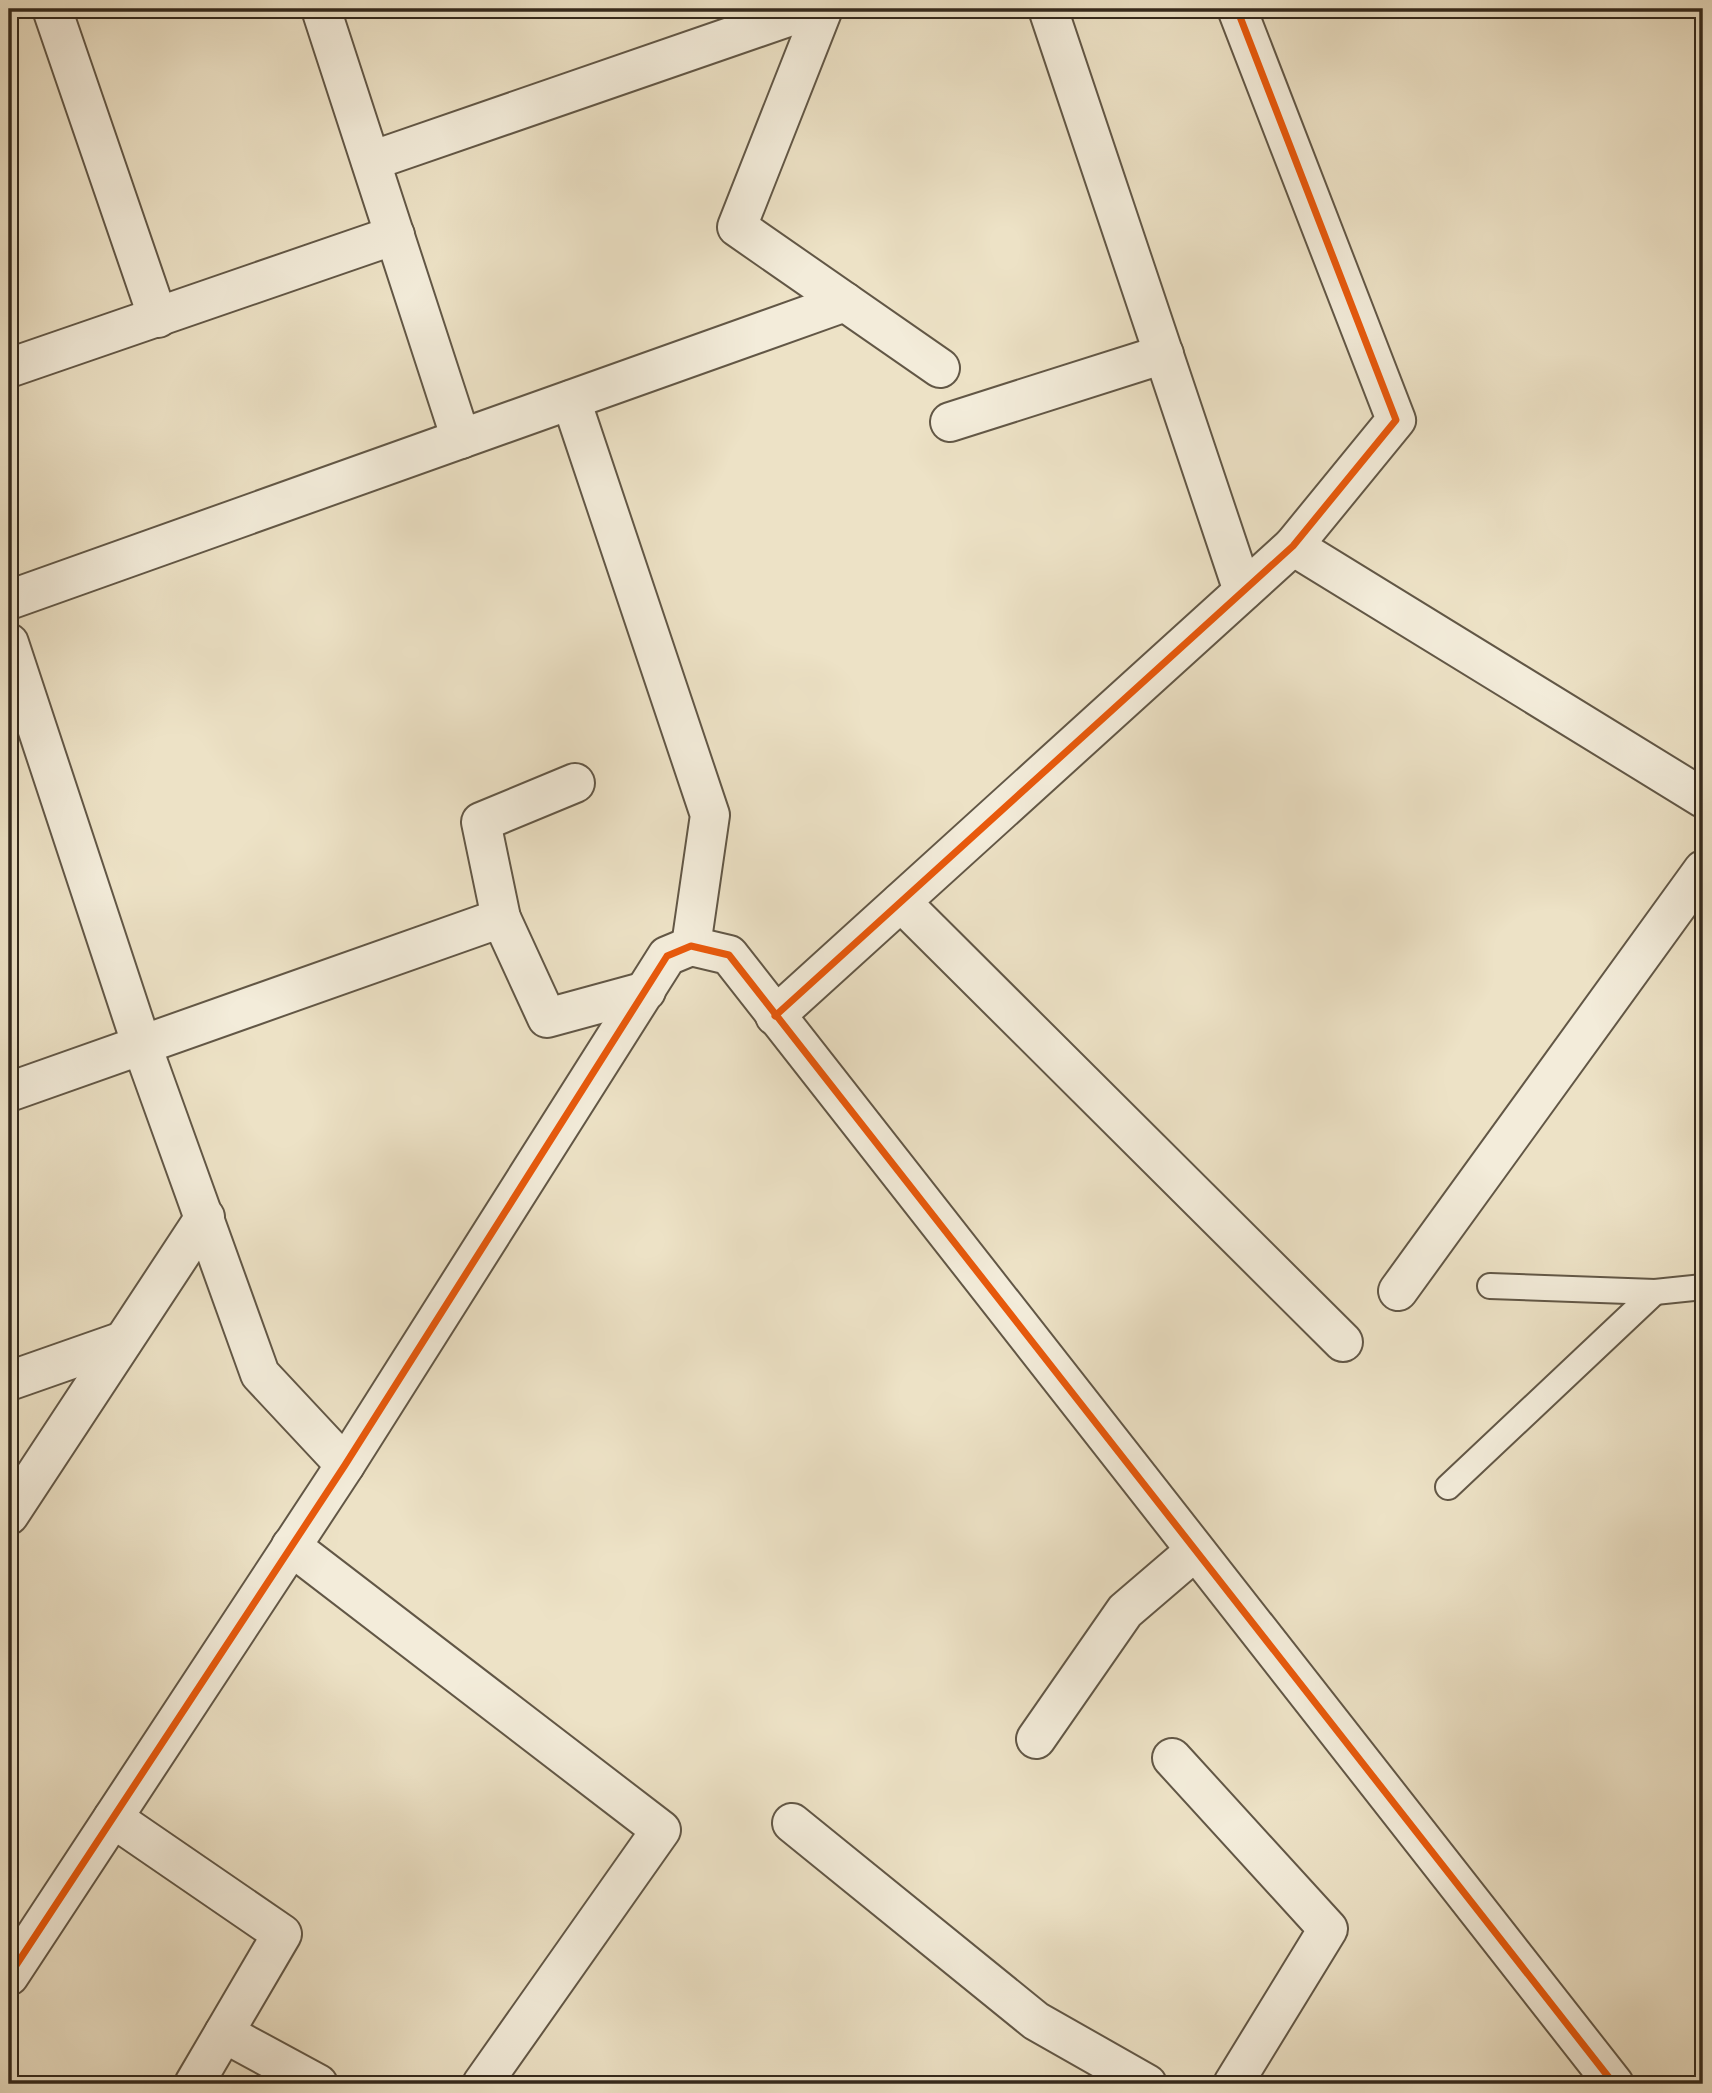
<svg xmlns="http://www.w3.org/2000/svg" width="1712" height="2093" font-family="'Gentium Book Plus',serif">
<style>
.lines{fill:none;stroke-linecap:round;stroke-linejoin:round}
.lane-casing{stroke:#625746;stroke-width:28}
.street-casing{stroke:#625746;stroke-width:42}
.lane{stroke:#f3ecda;stroke-width:24}
.street{stroke:#f3ecda;stroke-width:38}
.cycleway-casing{stroke:#f3ecda;stroke-width:11}
.cycleway{stroke:#e8590c;stroke-width:7}
</style>
<rect width="100%" height="100%" fill="#ede2c6"/>
<filter id="stains"><feTurbulence type="fractalNoise" baseFrequency=".00286" numOctaves="4"/><feColorMatrix values="0 0 0 0 .2 0 0 0 0 .09 0 0 0 0 .02 0 0 0 .5 -.17"/></filter>
<radialGradient id="worn" r=".72"><stop offset=".6" stop-color="#630" stop-opacity="0"/><stop offset="1" stop-color="#630" stop-opacity=".3"/></radialGradient>
<g class="lines">
<defs>
<g id="lane">
<path d="M1490,1286L1655,1292L1703,1287"/>
<path d="M1448,1487L1655,1292"/>
</g>
<g id="street">
<path d="M52,9L158,318"/>
<path d="M321,9L461,439"/>
<path d="M823,9L737,227L940,368"/>
<path d="M1048,9L1243,591"/>
<path d="M371,161L811,9"/>
<path d="M9,368L395,235"/>
<path d="M571,400L710,815L691,946"/>
<path d="M950,422L1164,354"/>
<path d="M1293,546L1703,798"/>
<path d="M9,600L845,302"/>
<path d="M9,643L142,1046L260,1374L345,1465"/>
<path d="M901,902L1343,1342"/>
<path d="M501,918L481,822L575,783"/>
<path d="M775,1016L1293,546L1396,420L1237,9"/>
<path d="M9,1092L501,918L547,1018L646,991"/>
<path d="M1398,1291L1703,870"/>
<path d="M9,1381L123,1341"/>
<path d="M9,1515L205,1217"/>
<path d="M291,1546L661,1830L482,2084"/>
<path d="M1036,1739L1125,1611L1195,1551"/>
<path d="M1172,1758L1328,1929L1233,2084"/>
<path d="M113,1818L282,1934L194,2084"/>
<path d="M792,1823L1036,2021L1147,2084"/>
<path d="M9,1976L345,1465L667,956L691,946L729,955L1614,2084"/>
<path d="M224,2033L318,2084"/>
</g>
</defs>
<!-- lane casing -->
<use href="#lane" class="lane-casing"/>
<!-- street casing -->
<use href="#street" class="street-casing"/>
<!-- lane -->
<use href="#lane" class="lane"/>
<!-- street -->
<use href="#street" class="street"/>
<defs>
<g id="cycleway">
<path d="M775,1016L1293,546L1396,420L1237,9"/>
<path d="M9,1976L345,1465L667,956L691,946L729,955L1614,2084"/>
</g>
</defs>
<!-- cycleway casing -->
<use href="#cycleway" class="cycleway-casing"/>
<!-- cycleway -->
<use href="#cycleway" class="cycleway"/>
</g>
<!-- margin -->
<rect width="1712" height="2093" fill="none" stroke="#ede2c6" stroke-width="35"/>
<rect x="10" y="10" width="1691" height="2072" fill="none" stroke="#34291c" stroke-width="3.5"/>
<rect x="18" y="18" width="1677" height="2058" fill="none" stroke="#34291c" stroke-width="2"/>
<rect width="100%" height="100%" filter="url(#stains)"/>
<rect width="100%" height="100%" fill="url(#worn)"/>
</svg>
